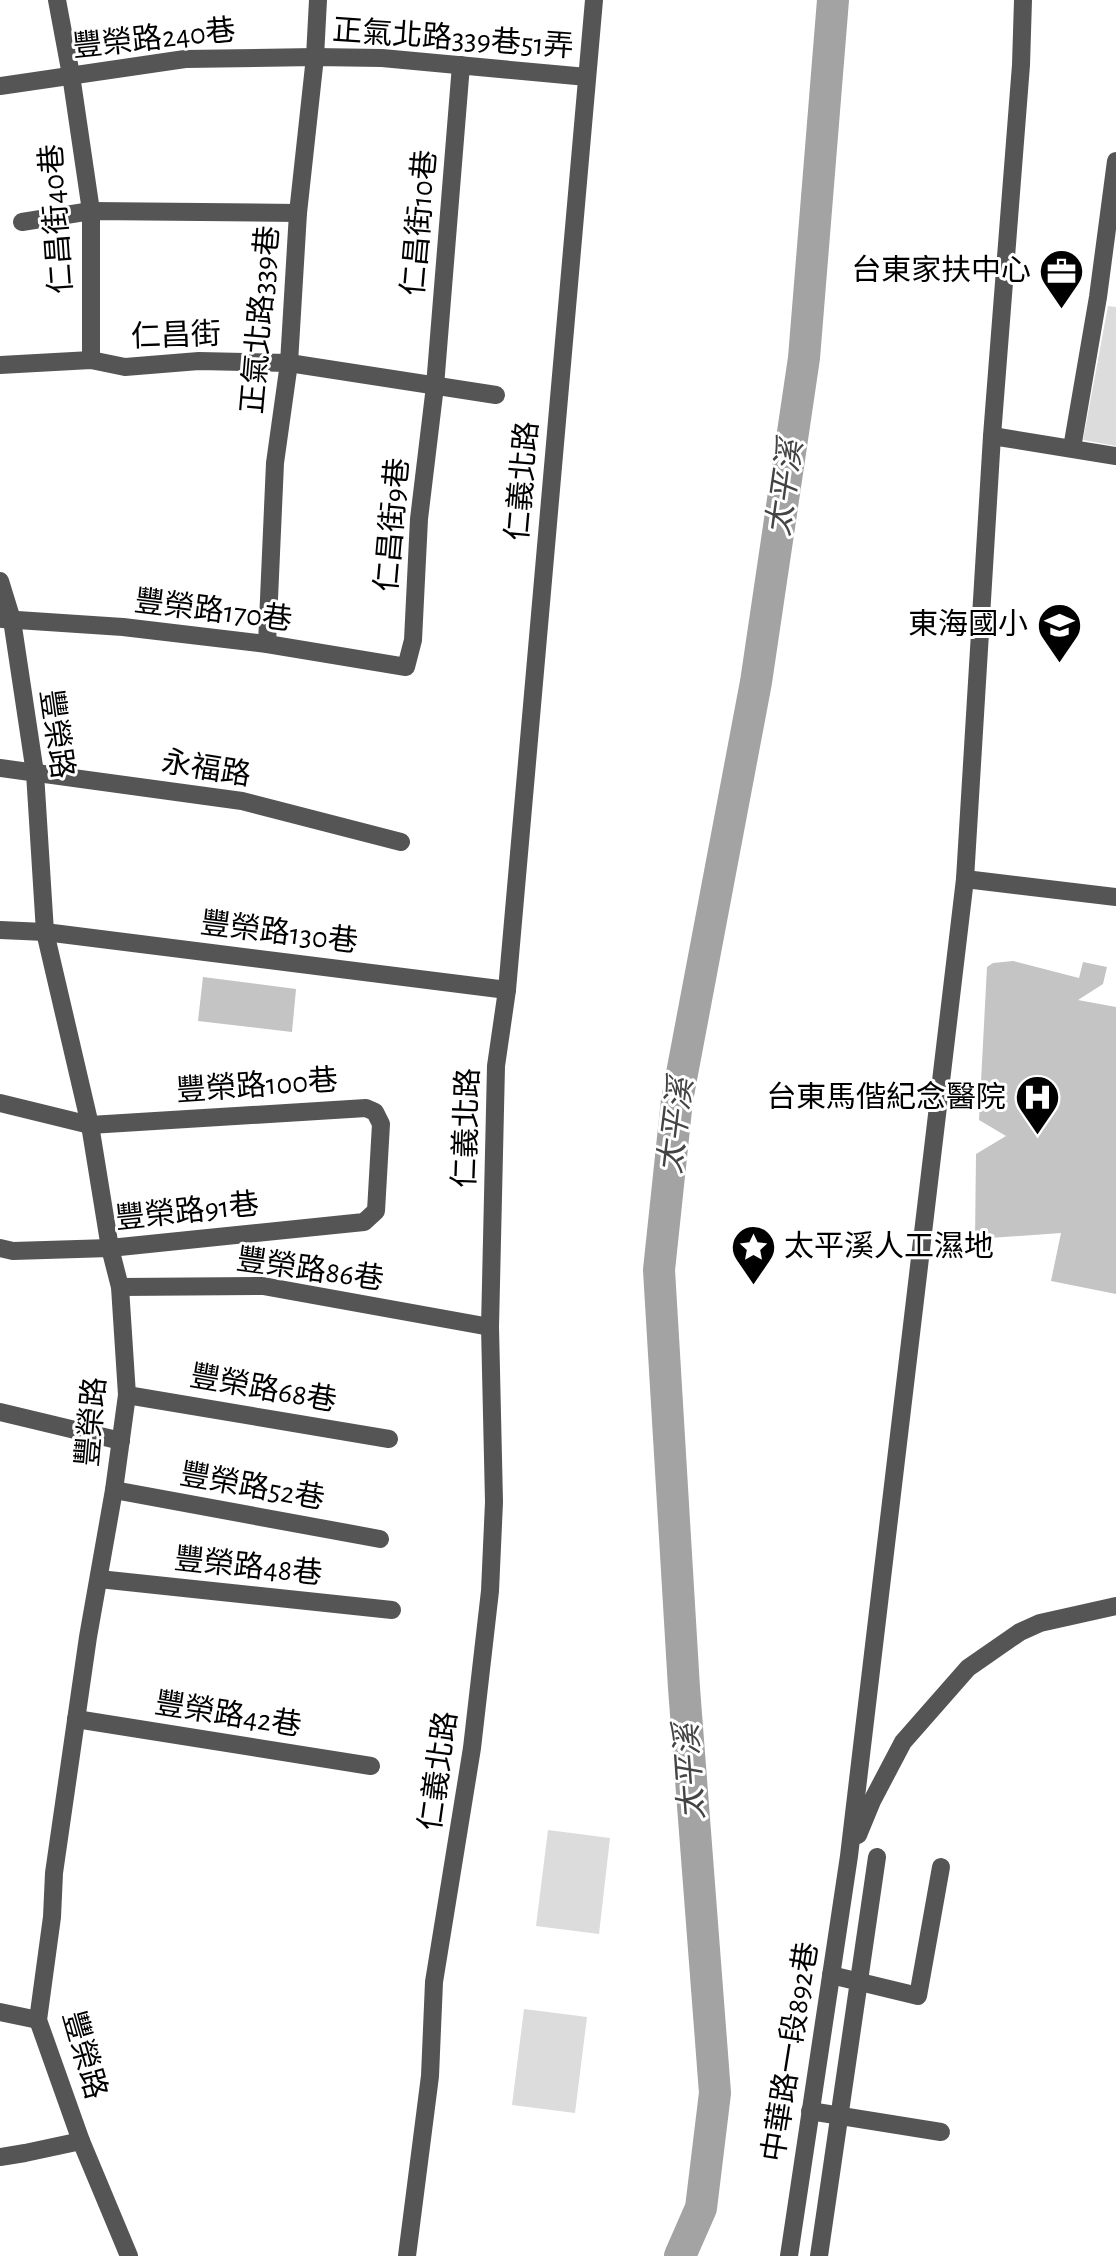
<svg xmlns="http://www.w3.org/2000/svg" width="1116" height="2256" font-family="'Alegreya Sans','Noto Sans TC',sans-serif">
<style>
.green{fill:#dcdcdc}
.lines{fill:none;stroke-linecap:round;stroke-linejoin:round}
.river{stroke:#a3a3a3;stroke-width:32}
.building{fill:#c4c4c4}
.minor{stroke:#555;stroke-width:18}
.labels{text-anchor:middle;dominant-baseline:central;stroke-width:6;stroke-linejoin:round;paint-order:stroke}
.street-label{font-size:30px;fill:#000;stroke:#fff}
.poi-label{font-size:30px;fill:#000;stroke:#fff;text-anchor:end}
.water-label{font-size:32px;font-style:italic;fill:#444;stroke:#fff}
</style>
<rect width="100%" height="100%" fill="#fff"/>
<!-- green -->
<g class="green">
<path d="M1108,306L1116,307V446L1083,440Z"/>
<path d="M548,1830L610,1838L599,1934L536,1926Z"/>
<path d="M524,2009L587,2017L575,2113L512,2105Z"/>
</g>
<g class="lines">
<!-- river -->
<path class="river" d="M680,2256L701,2208L715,2093L684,1688L659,1270L677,1100L756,682L804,358L833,0"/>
</g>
<!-- building -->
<g class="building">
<path d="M1013,961L1079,978L1083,962L1107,967L1103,984L1078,1000L1116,1007V1294L1051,1281L1061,1233L975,1239L976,1154L1006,1136L979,1120L987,967L993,963Z"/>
<path d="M203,977L296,989L292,1032L198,1021Z"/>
</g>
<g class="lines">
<!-- minor -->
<g class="minor">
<path d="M57,0L71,75L91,211V360"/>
<path d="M0,86L185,59L315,57L382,58L587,77"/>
<path d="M22,222L91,211L298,213"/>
<path d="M0,365L91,360L125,367L199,361L289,363L496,395"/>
<path d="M992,436L1116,456"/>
<path d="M1072,448L1098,297L1116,161"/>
<path d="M0,581L12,620L35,773L45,932L90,1125L110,1248L120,1287L127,1395L114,1490L88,1637L54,1873L52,1917L38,2020L81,2141L129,2256"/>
<path d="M2,619L123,627L267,644L406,667L413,640L419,519L435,386L461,65"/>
<path d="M267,644L275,463L289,363L298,213L315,57L318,0"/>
<path d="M0,768L242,801L401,842"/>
<path d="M965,879L1116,897"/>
<path d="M0,930L45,932L507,990"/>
<path d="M0,1103L90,1125L366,1108L375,1112L381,1124L376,1211L364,1222L110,1248L13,1251L0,1248"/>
<path d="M120,1287L263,1286L490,1327"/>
<path d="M127,1395L389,1439"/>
<path d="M0,1412L121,1441"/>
<path d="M114,1490L380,1539"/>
<path d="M99,1579L392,1610"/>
<path d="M76,1719L371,1766"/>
<path d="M858,1835L872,1801L903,1742L968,1668L1020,1632L1040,1623L1116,1606"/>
<path d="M831,1975L918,1996L941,1867"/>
<path d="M0,2012L38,2020"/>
<path d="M810,2111L941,2132"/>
<path d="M0,2157L25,2153L81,2141"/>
<path d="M407,2256L430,2076L434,1982L472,1748L490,1591L494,1502L490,1327L496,1066L507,990L594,0"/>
<path d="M789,2256L849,1856L965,879L992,436L1021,65L1023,0"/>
<path d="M819,2256L877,1857"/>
</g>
</g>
<!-- icons -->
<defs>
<symbol id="office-pin" viewBox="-11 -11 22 30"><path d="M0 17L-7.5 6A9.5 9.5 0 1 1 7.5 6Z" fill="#000" stroke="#fff"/><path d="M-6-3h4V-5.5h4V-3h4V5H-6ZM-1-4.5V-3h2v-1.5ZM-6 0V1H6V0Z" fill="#fff"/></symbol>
<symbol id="school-pin" viewBox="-11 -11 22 30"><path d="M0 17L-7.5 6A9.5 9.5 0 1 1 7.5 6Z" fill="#000" stroke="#fff"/><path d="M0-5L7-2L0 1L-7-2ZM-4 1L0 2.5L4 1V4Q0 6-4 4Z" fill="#fff"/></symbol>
<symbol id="hospital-pin" viewBox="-11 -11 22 30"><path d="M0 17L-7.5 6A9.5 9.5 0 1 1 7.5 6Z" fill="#000" stroke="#fff"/><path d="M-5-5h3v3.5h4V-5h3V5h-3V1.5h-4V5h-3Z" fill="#fff"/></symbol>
<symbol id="sight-pin" viewBox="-11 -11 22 30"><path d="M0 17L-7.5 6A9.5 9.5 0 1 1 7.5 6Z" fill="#000" stroke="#fff"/><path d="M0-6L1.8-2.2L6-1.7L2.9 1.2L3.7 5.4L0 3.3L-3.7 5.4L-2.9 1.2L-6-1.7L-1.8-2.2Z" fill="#fff"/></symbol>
</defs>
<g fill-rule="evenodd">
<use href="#office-pin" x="1036" y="246" width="51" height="69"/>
<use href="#school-pin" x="1034" y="600" width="51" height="69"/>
<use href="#hospital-pin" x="1012" y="1072" width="51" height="69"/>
<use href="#sight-pin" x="728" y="1222" width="51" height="69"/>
</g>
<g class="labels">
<!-- street labels -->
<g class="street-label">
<text transform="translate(154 39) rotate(-6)">豐榮路240巷</text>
<text transform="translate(453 39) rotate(4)">正氣北路339巷51弄</text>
<text transform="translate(57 219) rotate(-94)">仁昌街40巷</text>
<text transform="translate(420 223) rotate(-85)">仁昌街10巷</text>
<text transform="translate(261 320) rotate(-85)">正氣北路339巷</text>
<text transform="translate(176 336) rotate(-2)">仁昌街</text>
<text transform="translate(523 481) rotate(-85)">仁義北路</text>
<text transform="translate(393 525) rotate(-85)">仁昌街9巷</text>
<text transform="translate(213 611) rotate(7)">豐榮路170巷</text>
<text transform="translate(56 734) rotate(82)">豐榮路</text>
<text transform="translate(206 769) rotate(9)">永福路</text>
<text transform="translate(279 933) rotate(7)">豐榮路130巷</text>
<text transform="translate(257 1086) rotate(-4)">豐榮路100巷</text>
<text transform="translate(467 1128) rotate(-88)">仁義北路</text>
<text transform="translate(187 1212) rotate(-6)">豐榮路91巷</text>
<text transform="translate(310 1270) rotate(8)">豐榮路86巷</text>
<text transform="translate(263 1389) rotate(10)">豐榮路68巷</text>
<text transform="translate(92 1422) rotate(-85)">豐榮路</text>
<text transform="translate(252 1487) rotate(10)">豐榮路52巷</text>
<text transform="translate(248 1567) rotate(6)">豐榮路48巷</text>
<text transform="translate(228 1715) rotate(9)">豐榮路42巷</text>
<text transform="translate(439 1771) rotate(-82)">仁義北路</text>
<text transform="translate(791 2052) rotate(-81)">中華路一段892巷</text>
<text transform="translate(84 2055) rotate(74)">豐榮路</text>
</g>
<!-- poi labels -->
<g class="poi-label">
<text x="1031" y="271">台東家扶中心</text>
<text x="1028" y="625">東海國小</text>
<text x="1006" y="1098">台東馬偕紀念醫院</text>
<text x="784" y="1247" text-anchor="start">太平溪人工濕地</text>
</g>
<!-- water labels -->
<g class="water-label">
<text transform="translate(785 488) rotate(-82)">太平溪</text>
<text transform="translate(676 1126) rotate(-83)">太平溪</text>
<text transform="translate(690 1772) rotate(-94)">太平溪</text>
</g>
</g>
</svg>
